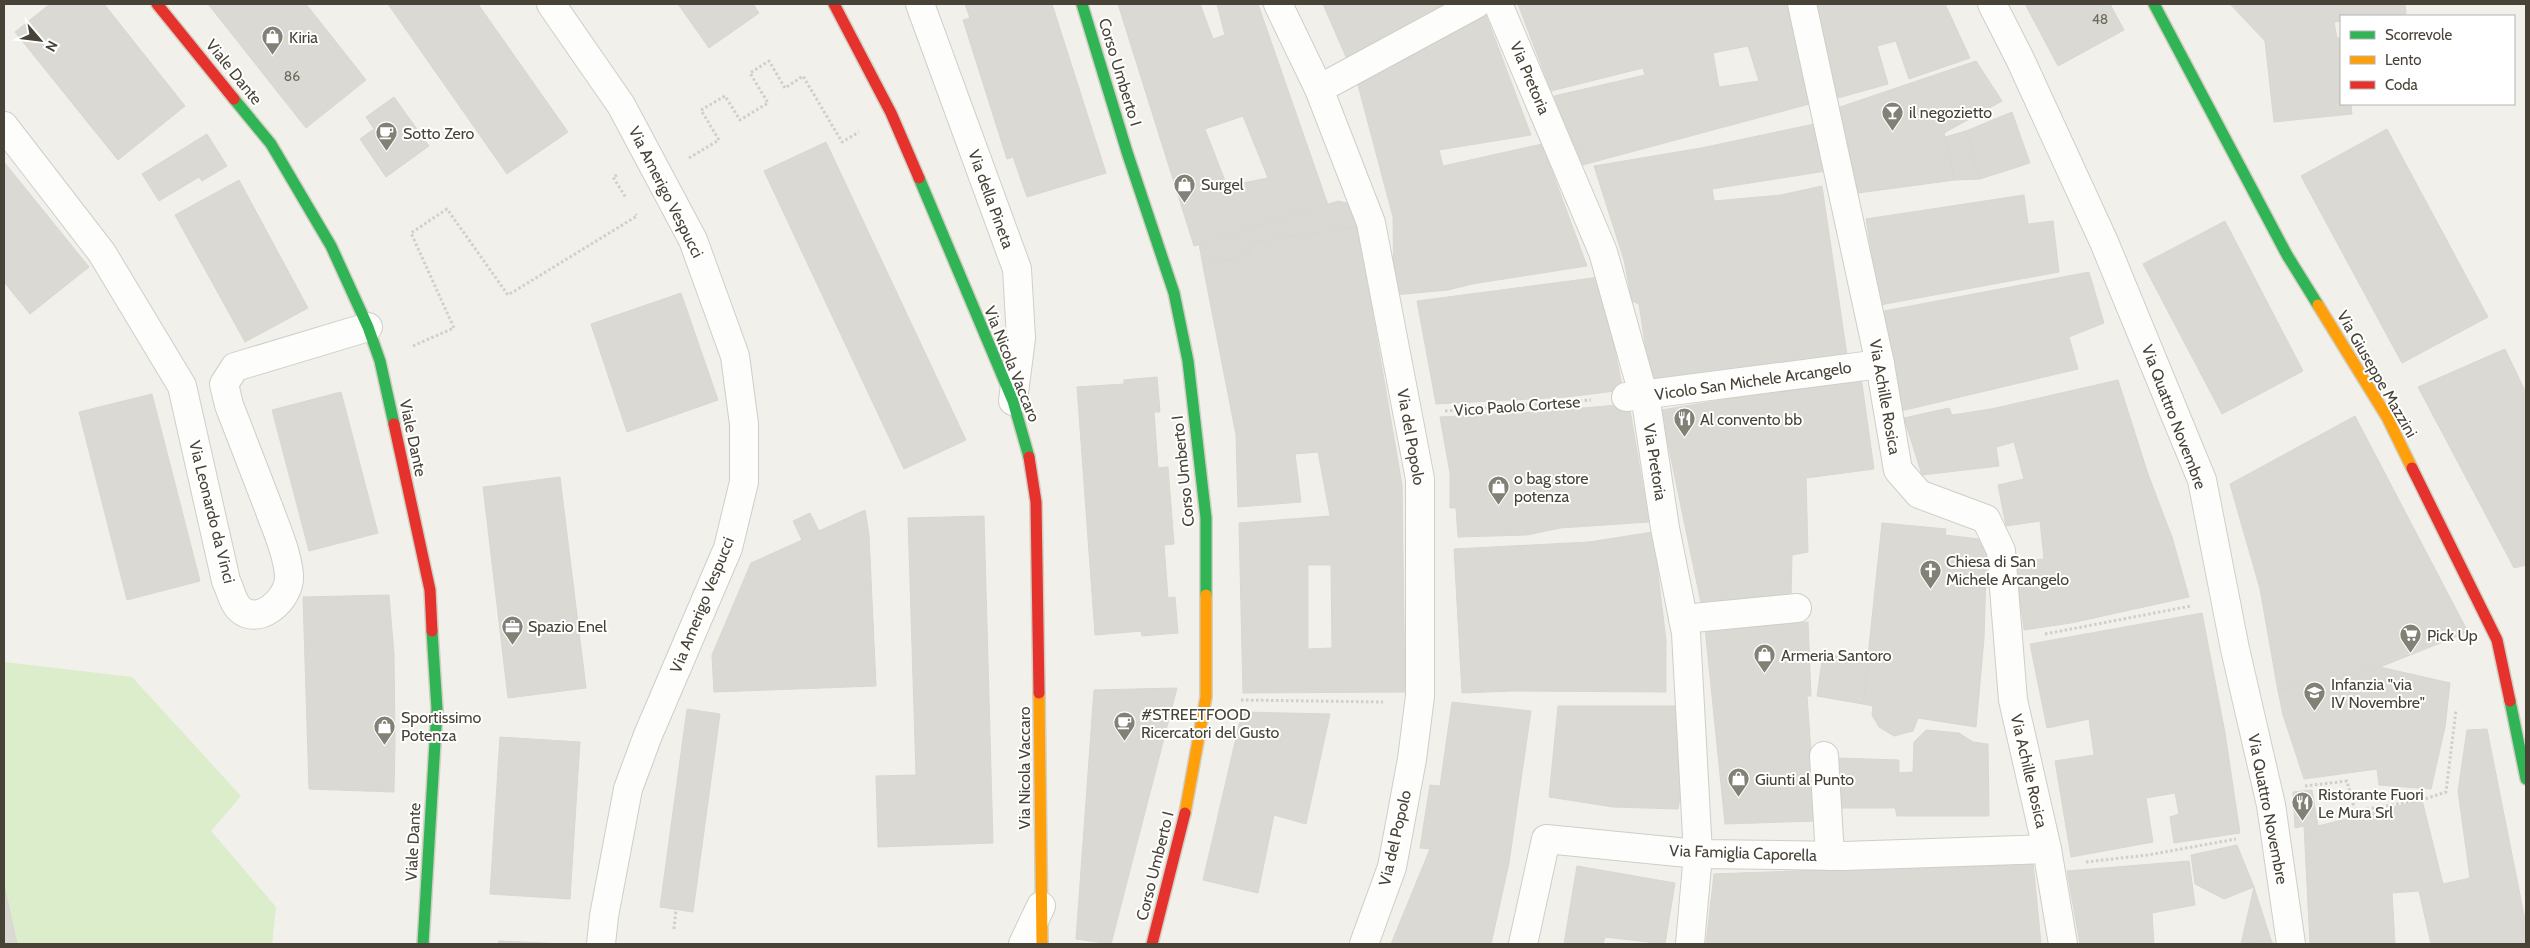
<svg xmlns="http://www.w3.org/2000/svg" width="2530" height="948" font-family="Cabin,sans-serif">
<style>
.green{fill:#dbedca}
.building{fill:#dbd9d3;stroke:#dad7d0;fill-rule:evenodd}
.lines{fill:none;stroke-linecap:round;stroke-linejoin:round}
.street-casing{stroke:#cfcec8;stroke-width:30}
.fast-casing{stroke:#d1cec2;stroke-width:14}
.slow-casing{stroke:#d1cec2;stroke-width:14}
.jam-casing{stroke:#d1cec2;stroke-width:14}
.path{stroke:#d2cfcb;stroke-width:3;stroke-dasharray:2.5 2.5;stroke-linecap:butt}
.street{stroke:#fdfdfc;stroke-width:28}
.fast{stroke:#30b455;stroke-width:11}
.slow{stroke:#ff9f0a;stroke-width:11}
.jam{stroke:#e5322d;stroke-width:11}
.labels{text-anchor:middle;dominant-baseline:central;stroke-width:4;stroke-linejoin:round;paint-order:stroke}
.number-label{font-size:14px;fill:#6e695e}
.poi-label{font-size:16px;fill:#484336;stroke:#fff;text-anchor:start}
.street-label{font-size:16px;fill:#484336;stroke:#fff}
</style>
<rect width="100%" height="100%" fill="#f1f0eb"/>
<!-- green -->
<path class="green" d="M4,662L132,677L241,796L211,831L276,907L272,944H17L4,885Z"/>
<!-- building -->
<g class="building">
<path d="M50,4H104L185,106L118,160L15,32Z"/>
<path d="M208,4H306L366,80L306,128Z"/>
<path d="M388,4H478L568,132L507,174Z"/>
<path d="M678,4H753L759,13L709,48Z"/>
<path d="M965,4H1052L1106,173L1027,197L1013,157L1007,159L963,20L970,18Z"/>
<path d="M1118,4H1200L1213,39L1225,35L1217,4H1258L1328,205L1194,246ZM1243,116L1268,178L1227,186L1205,129Z"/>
<path d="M1323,4H1456L1346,57Z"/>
<path d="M1518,4H1792L1813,103L1579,166L1554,96L1645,75L1643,68L1551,91ZM1748,46L1759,81L1719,87L1713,53Z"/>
<path d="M1810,4H1945L1970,58L1909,79L1896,41L1877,46L1888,84L1838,98Z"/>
<path d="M2025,4H2110L2124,30L2058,66Z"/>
<path d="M2230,4H2405L2406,14L2341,16V21L2334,22L2337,38H2341V104H2351L2352,114L2274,122L2265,41Z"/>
<path d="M1483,7L1531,135L1439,150L1443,166L1542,144L1587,266L1472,284L1448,290L1394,295L1393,217L1355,74Z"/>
<path d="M1976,61L2002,101L1944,133L1955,180L1858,193L1840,107Z"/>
<path d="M394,97L429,146L386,177L360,139L374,129L366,117Z"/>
<path d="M2012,112L2030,163L1980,179L1966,131Z"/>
<path d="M1819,123L1826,171L1712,189L1714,201L1781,195L1822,186L1847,355L1651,383L1639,304L1632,301L1624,260L1594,166L1701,148Z"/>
<path d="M2387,129L2488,317L2402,363L2301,176Z"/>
<path d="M1966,131L1980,179L1955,180L1945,137Z"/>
<path d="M207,134L227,166L202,181L199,177L159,201L142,174Z"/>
<path d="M826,142L966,440L904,469L764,171Z"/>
<path d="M4,162L89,267L30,314L4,282Z"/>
<path d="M239,180L308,308L245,342L175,215Z"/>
<path d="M2024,195L2028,224L2053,221L2059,272L1880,305L1866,219Z"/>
<path d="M1338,201L1347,203L1358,227L1248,243L1251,254L1203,266L1199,244Z"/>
<path d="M2225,221L2303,371L2222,414L2143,264Z"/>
<path d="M1358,227L1402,485L1405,692L1243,693L1239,523L1330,516L1318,452L1295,454L1301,502L1238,507L1236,435L1203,266L1251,254L1248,243ZM1308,565H1331L1332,648L1308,649Z"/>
<path d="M2089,272L2104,323L2069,337L2078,369L1901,411L1879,312Z"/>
<path d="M1600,277L1623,390L1567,397L1436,404L1417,301Z"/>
<path d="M681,293L718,400L627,432L591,324Z"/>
<path d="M2505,349L2526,393V565L2514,568L2418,387Z"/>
<path d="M1157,377L1160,412H1154L1158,468L1168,467L1174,544L1164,545L1168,598L1175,597L1178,633L1142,636L1141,631L1095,635L1077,387L1124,384V380Z"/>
<path d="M1861,377L1874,469L1806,478L1808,552L1792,555L1791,595L1702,608L1661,410Z"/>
<path d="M2118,380L2148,474L2172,537L2189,597L2071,623L2024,630L2015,562L2044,559L2040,521L2006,526L1998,485L2024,479L2014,442L1996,447L1999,466L1922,475L1904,418L1949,408L1952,415L1991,409Z"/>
<path d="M341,392L378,533L309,551L272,410Z"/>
<path d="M152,394L200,581L127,600L79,412Z"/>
<path d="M1629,404L1649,522L1560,528L1527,535L1458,537L1456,508H1450V473L1440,417L1538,412Z"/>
<path d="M2355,416L2468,632L2380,667L2278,691L2260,589L2230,484Z"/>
<path d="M560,477L586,688L508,698L483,487Z"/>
<path d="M865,510L869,535L876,686L714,692L712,655L751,563L802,540L793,521L810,513L819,531Z"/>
<path d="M984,516L993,843L878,847L876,776L916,775L908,518Z"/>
<path d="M1882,523L1946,529L1945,535L1987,540L1984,638L1976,727L1918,718L1913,731L1894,736L1879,727L1872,715L1873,706L1863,704Z"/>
<path d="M1653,532L1666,641V692L1513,691L1462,693L1454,549L1589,542Z"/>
<path d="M389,595L394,654L395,742L394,792L309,789L303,597Z"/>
<path d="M2202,613L2225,733L2240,833L2174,843L2170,817L2179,814L2175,793L2146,798L2153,842L2071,857L2055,761L2094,755L2089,719L2047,728L2030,644Z"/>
<path d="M1808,622L1811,696H1807L1816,821L1725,824L1705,628Z"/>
<path d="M1823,654L1868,661L1863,704L1817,696Z"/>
<path d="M2380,667L2450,683L2445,727L2431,789L2379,785L2377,769L2304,779L2283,715L2278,691Z"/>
<path d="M1177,688L1111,944L1076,939L1094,690Z"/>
<path d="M1452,702L1531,711L1509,863L1491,944H1391L1430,849L1420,848L1430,785L1440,786Z"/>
<path d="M1558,706H1676L1683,780L1678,809L1613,807L1549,797Z"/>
<path d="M687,709L720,714L693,912L660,907Z"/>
<path d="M1242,712L1330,714L1306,824L1274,815L1258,893L1203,880Z"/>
<path d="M2487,729L2526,925V944H2431L2419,891L2392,893L2395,944H2310L2304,826L2295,828L2293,792L2312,790L2318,826L2422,800L2443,884L2470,878L2458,791L2467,730Z"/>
<path d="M1926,730L1959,733L1973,742L1988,744L1989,816H1897L1895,808H1836V758L1899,760V773L1913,772L1914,742Z"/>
<path d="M500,737L580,742L570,899L490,894Z"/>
<path d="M2237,845L2254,887L2224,899L2195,884L2191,855Z"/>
<path d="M2189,861L2195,905L2152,913L2154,944H2080L2067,871Z"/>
<path d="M2033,862L2041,944H1706L1714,874Z"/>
<path d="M1577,866L1675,883L1665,944L1605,937L1603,944H1564Z"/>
<path d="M4,885L17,944H4Z"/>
<path d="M2254,887L2271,940L2241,944Z"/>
<path d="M2271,940L2273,944H2241Z"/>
<path d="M499,941L567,944H498Z"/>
</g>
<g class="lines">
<defs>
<g id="street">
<path d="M551,4L621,105L693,240L735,356L744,424V482L728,548L648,735L628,789L604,916L601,944"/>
<path d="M920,4L1017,269L1021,338L1013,401"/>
<path d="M1278,4L1319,89L1371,223L1420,479V696L1412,759L1392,867L1364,944"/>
<path d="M1498,4L1603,252L1647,408L1665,528L1686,633L1698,854L1690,944"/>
<path d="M1802,4L1880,364L1898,470L1919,494L1986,519L2001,551L2013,700L2047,849L2063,944"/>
<path d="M1992,4L2020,59L2104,242L2202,480L2235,649L2271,805L2291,944"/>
<path d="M1319,89L1476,4"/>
<path d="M4,126L102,253L182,386L226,581C230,589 232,599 237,606C256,630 291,599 289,575C287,552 276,528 268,506C255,472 242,439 229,405L224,384L235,367L368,327"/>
<path d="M1626,397L1880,364"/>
<path d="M1683,619L1797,608"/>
<path d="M1824,756L1830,856"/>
<path d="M1023,944L1041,906"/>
<path d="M1523,944L1546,839L1698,854L1844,856L2047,849"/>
</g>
<g id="fast">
<path d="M1082,4L1127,152L1174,293L1188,361L1206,518V595"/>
<path d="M2154,4L2287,255L2318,305"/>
<path d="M234,99L271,144L331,246L368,327L380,361L394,424"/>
<path d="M919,178L1013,401L1029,457"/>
<path d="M2510,701L2526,779"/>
<path d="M423,944L437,709L432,631"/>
</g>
<g id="slow">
<path d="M2318,305L2387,417L2412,468"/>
<path d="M1039,693L1042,944"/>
<path d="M1185,813L1206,697V595"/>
</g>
<g id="jam">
<path d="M157,4L234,99"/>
<path d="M834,4L891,113L919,178"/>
<path d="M394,424L430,590L432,631"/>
<path d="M1029,457L1036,502L1039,693"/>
<path d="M2412,468L2497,640L2510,701"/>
<path d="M1152,944L1185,813"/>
</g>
</defs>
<!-- street casing -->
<use href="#street" class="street-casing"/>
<!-- fast casing -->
<use href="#fast" class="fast-casing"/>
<!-- slow casing -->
<use href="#slow" class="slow-casing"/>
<!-- jam casing -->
<use href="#jam" class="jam-casing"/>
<!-- path -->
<g class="path">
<path d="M689,158L719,140L701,110L725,96L740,120L768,103L750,73L769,61L785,88L803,76L842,142L859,132"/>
<path d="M617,175L613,177L626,198"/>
<path d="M413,346L454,328L411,233L447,209L508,295L637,216L636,214"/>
<path d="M1445,411L1591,400"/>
<path d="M2045,634L2191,606"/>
<path d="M1241,700L1383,702"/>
<path d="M2305,786L2347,781L2355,811L2422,800L2446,792L2456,710"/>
<path d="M2086,862L2148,855L2236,839"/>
<path d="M674,929L676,909"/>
</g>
<!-- street -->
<use href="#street" class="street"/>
<!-- fast -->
<use href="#fast" class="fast"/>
<!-- slow -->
<use href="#slow" class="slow"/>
<!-- jam -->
<use href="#jam" class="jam"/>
</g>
<!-- icons -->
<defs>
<symbol id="shop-pin" viewBox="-11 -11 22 30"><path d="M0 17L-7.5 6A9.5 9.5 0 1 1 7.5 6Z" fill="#838075" stroke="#fff"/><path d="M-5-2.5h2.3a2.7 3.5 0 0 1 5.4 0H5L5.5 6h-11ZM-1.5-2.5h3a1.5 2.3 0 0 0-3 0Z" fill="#fff"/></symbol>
<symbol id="bar-pin" viewBox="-11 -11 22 30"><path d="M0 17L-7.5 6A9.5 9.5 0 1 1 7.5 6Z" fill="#838075" stroke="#fff"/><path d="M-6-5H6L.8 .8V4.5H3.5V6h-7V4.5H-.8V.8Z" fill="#fff"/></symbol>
<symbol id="cafe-pin" viewBox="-11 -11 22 30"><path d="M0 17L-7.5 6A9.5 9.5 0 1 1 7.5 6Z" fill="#838075" stroke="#fff"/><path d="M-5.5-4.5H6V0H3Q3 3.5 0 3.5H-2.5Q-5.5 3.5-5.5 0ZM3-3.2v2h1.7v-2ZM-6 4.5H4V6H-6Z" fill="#fff"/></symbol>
<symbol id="restaurant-pin" viewBox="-11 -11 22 30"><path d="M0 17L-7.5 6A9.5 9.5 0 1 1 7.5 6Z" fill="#838075" stroke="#fff"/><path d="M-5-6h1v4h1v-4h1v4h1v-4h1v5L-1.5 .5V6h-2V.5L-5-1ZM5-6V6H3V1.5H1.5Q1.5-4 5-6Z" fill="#fff"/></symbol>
<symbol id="church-pin" viewBox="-11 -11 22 30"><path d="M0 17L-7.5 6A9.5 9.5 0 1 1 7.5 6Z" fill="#838075" stroke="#fff"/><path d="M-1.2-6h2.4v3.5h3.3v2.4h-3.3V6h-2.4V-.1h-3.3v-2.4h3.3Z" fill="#fff"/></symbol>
<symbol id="office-pin" viewBox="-11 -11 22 30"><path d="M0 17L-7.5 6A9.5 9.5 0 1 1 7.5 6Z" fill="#838075" stroke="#fff"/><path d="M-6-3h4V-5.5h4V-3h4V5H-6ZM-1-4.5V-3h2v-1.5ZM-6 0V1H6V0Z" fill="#fff"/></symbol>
<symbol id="supermarket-pin" viewBox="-11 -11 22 30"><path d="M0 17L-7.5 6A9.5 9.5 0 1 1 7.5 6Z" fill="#838075" stroke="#fff"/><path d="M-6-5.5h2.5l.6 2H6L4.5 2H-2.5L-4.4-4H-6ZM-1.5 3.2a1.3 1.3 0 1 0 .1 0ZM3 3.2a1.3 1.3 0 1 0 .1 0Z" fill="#fff"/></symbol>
<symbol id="school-pin" viewBox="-11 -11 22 30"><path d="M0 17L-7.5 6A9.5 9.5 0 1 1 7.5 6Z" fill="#838075" stroke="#fff"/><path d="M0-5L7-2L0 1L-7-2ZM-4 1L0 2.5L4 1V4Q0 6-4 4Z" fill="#fff"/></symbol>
</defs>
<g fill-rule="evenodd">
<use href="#shop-pin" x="260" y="24" width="25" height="34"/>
<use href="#bar-pin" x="1880" y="100" width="25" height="34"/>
<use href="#cafe-pin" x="374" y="120" width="25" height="34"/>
<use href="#shop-pin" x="1172" y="172" width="25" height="34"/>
<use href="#restaurant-pin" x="1672" y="406" width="25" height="34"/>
<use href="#shop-pin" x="1486" y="474" width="25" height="34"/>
<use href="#church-pin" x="1918" y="558" width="25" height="34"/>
<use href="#office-pin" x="500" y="614" width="25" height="34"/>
<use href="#supermarket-pin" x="2398" y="622" width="25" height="34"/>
<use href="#shop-pin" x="1752" y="642" width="25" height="34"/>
<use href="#school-pin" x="2302" y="680" width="25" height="34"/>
<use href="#cafe-pin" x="1112" y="710" width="25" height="34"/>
<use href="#shop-pin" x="372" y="714" width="25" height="34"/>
<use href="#shop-pin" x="1726" y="766" width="25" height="34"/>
<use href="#restaurant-pin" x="2290" y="790" width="25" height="34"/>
</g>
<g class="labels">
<!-- number labels -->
<g class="number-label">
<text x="2100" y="19">48</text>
<text x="292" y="76">86</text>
</g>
<!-- poi labels -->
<g class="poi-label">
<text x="289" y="37">Kiria</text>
<text x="1909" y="112">il negozietto</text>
<text x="403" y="133">Sotto Zero</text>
<text x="1201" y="184">Surgel</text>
<text x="1700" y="419">Al convento bb</text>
<text x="1514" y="478">o bag store<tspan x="1514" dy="18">potenza</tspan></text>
<text x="1946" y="561">Chiesa di San<tspan x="1946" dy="18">Michele Arcangelo</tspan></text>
<text x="528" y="626">Spazio Enel</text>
<text x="2427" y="635">Pick Up</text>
<text x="1781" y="655">Armeria Santoro</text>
<text x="2331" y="684">Infanzia "via<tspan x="2331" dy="18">IV Novembre"</tspan></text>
<text x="1141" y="714">#STREETFOOD<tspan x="1141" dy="18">Ricercatori del Gusto</tspan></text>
<text x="401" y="717">Sportissimo<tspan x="401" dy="18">Potenza</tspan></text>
<text x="1755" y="779">Giunti al Punto</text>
<text x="2318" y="794">Ristorante Fuori<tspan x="2318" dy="18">Le Mura Srl</tspan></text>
</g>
<!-- street labels -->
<g class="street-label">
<text transform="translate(234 72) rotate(51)">Viale Dante</text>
<text transform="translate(1120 72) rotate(73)">Corso Umberto I</text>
<text transform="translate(1530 78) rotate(67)">Via Pretoria</text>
<text transform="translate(666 192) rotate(63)">Via Amerigo Vespucci</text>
<text transform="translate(991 199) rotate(70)">Via della Pineta</text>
<text transform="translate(1012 364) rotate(68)">Via Nicola Vaccaro</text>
<text transform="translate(2377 374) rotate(60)">Via Giuseppe Mazzini</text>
<text transform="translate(1753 381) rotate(-8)">Vicolo San Michele Arcangelo</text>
<text transform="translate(1885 397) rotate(80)">Via Achille Rosica</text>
<text transform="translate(1517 406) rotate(-4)">Vico Paolo Cortese</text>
<text transform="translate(2174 417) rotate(69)">Via Quattro Novembre</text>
<text transform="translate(1411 437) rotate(80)">Via del Popolo</text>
<text transform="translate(413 438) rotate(78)">Viale Dante</text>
<text transform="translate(1655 462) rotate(81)">Via Pretoria</text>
<text transform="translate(1183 471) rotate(-96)">Corso Umberto I</text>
<text transform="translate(212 512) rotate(76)">Via Leonardo da Vinci</text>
<text transform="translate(702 605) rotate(-68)">Via Amerigo Vespucci</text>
<text transform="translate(1024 768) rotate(-90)">Via Nicola Vaccaro</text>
<text transform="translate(2029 771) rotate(77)">Via Achille Rosica</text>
<text transform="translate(2268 809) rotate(79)">Via Quattro Novembre</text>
<text transform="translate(1395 838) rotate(-77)">Via del Popolo</text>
<text transform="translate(413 842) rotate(-87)">Viale Dante</text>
<text transform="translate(1743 853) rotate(2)">Via Famiglia Caporella</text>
<text transform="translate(1155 866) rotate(-76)">Corso Umberto I</text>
</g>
</g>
<!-- border -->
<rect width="2530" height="948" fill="none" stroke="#484336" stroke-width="10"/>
<!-- legend -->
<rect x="2340" y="15" width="175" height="90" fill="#ffffff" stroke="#b6b4af"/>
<rect x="2350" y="31" width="25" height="8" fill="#30b455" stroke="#b6b4af"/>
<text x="2385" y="40" font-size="15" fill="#484336">Scorrevole</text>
<rect x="2350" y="56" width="25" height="8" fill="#ff9f0a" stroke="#b6b4af"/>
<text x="2385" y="65" font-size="15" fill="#484336">Lento</text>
<rect x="2350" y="81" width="25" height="8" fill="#e5322d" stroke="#b6b4af"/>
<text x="2385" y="90" font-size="15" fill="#484336">Coda</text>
<!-- north arrow -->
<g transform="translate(40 40) rotate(118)" stroke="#ffffff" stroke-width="4" paint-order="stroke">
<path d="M0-4L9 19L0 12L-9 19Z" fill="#484336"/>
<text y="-8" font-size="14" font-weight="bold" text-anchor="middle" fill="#484336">N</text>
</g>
</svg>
